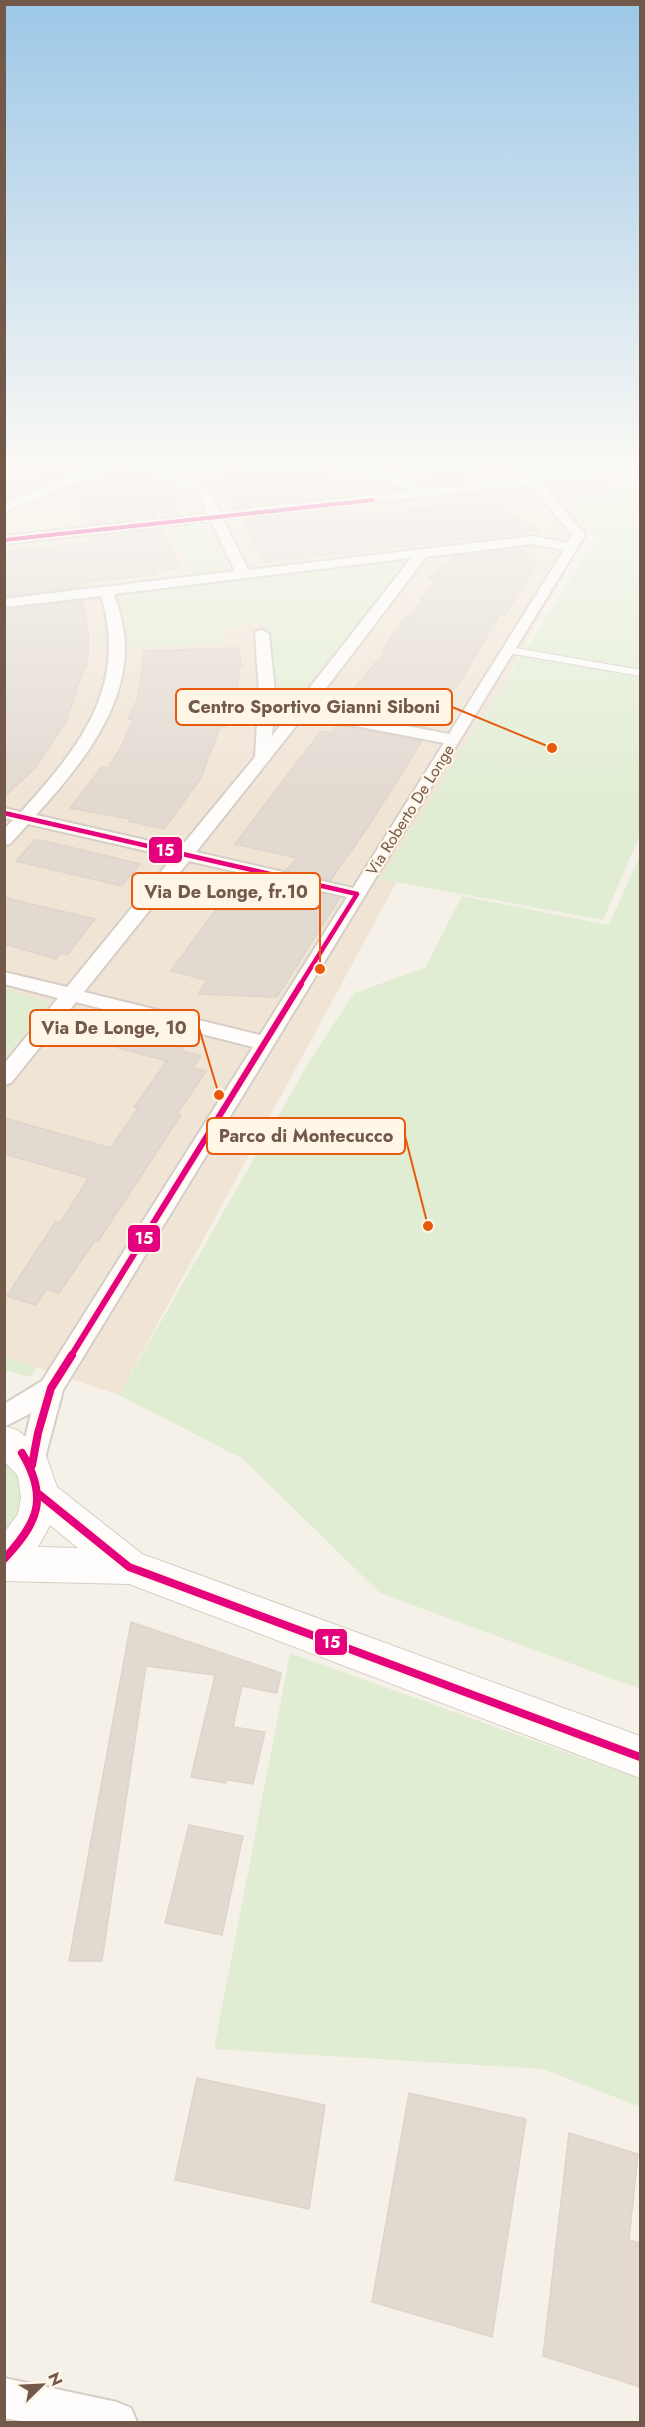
<svg xmlns="http://www.w3.org/2000/svg" width="645" height="2427" font-family="Jost,sans-serif">
<style>
.residential{fill:#f0e4d5}
.green{fill:#e1edd3}
.building{fill:#e2d9d0;stroke:#dfd4ca;stroke-width:1.5}
.lines{fill:none;stroke-linecap:round;stroke-linejoin:round}
.service-casing{stroke:#d5cec7;stroke-width:8}
.minor-casing{stroke:#d5cec7;stroke-width:4}
.secondary-casing{stroke:#d5cdc4;stroke-width:2}
.service{stroke:#fefdfc;stroke-width:6}
.minor{fill:#fefdfc;fill-rule:evenodd}
.secondary{fill:#fefdfc;fill-rule:evenodd}
.bus-1-far3-casing{stroke:#fff6e8;stroke-width:7}
.bus-1-far2-casing{stroke:#fff6e8;stroke-width:8}
.bus-1-far1-casing{stroke:#fff6e8;stroke-width:10}
.bus-1-casing{stroke:#fff6e8;stroke-width:12}
.bus-1-far3{stroke:#e5007d;stroke-width:4}
.bus-1-far2{stroke:#e5007d;stroke-width:4.5}
.bus-1-far1{stroke:#e5007d;stroke-width:6}
.bus-1{stroke:#e5007d;stroke-width:8}
.labels{text-anchor:middle;dominant-baseline:central;stroke-width:4.5;stroke-linejoin:round;paint-order:stroke}
.street-label{font-size:16px;fill:#735949;stroke:#fff6e8}
.leader{fill:none;stroke:#e8590c;stroke-width:2}
.callout-dot{fill:#e8590c;stroke:#fff6e8;stroke-width:2}
.callout{fill:#fff6e8;stroke:#e8590c;stroke-width:2}
.callout-label{font-size:18px;text-anchor:middle;font-weight:bold;fill:#735949}
.line-badge{stroke:#fff6e8;stroke-width:2}
.badge-label{font-size:16px;text-anchor:middle;font-weight:bold;fill:#fff}
</style>
<rect width="100%" height="100%" fill="#f6f1e8"/>
<!-- residential -->
<path class="residential" d="M5,464H623L119,1395L5,1357Z"/>
<!-- green -->
<g class="green">
<path d="M640,479V835L603,920L380,879L597,537L562,503Z"/>
<path d="M202,525L226,569L191,573L168,529Z"/>
<path d="M402,562L359,622L292,703L276,700L263,624L226,626L225,643L130,648L128,618L121,595Z"/>
<path d="M640,855V1689L380,1593L243,1459L119,1395L312,1057L354,993L425,968L462,896L609,925Z"/>
<path d="M5,990L50,1002L5,1058L4,990Z"/>
<path d="M4,1357H5L37,1367L30,1377L5,1370Z"/>
<path d="M5,1461C31,1483 22,1514 5,1538Z"/>
<path d="M290,1653L640,1779V2107L543,2069L214,2049Z"/>
</g>
<!-- building -->
<g class="building">
<path d="M11,464H101L53,482Z"/>
<path d="M124,464H130L131,466L168,481L179,508L153,511L156,517L90,524L79,492L69,488Z"/>
<path d="M278,464H322L344,496L236,508L219,474L237,466L257,473Z"/>
<path d="M396,464H489L448,485L396,467Z"/>
<path d="M489,502L540,530L474,541L478,538L262,562L241,519L352,507L357,515Z"/>
<path d="M161,529L180,568L155,571L156,574L80,583V587L4,597V552L96,543L94,536Z"/>
<path d="M519,548L536,564L505,615L500,614L462,678L439,710H434L428,728L347,713L360,697L350,694L386,650H383L406,617L408,618L437,580L428,578L456,556Z"/>
<path d="M83,600L89,639L87,666H85L84,673H82L66,722L35,768L4,797V609Z"/>
<path d="M238,648L242,666L239,667V674L233,707L225,727H220L201,778L164,829L129,821L130,819L70,808L102,767L108,768L122,745L133,719H128L138,698L144,651Z"/>
<path d="M337,725L422,741L369,825L330,881L286,870L297,858L235,844L321,731L331,733Z"/>
<path d="M35,840H40L140,864L122,886L16,861Z"/>
<path d="M276,883L339,899L277,997L198,994L207,980L171,971L233,886L267,894Z"/>
<path d="M4,897L18,901L95,919L67,955L60,953L56,959L4,944Z"/>
<path d="M83,1009L190,1037L181,1051L201,1056L193,1068L206,1071L177,1114L181,1115L98,1241L95,1240L59,1293L47,1289L36,1305L7,1296L56,1221L60,1223L89,1178L4,1154V1118L111,1148L138,1108L134,1107L167,1061L64,1033Z"/>
<path d="M131,1622L281,1673L277,1693L242,1686L233,1727L265,1732L253,1784L227,1780L225,1783L191,1777L215,1675L146,1666L102,1961H69Z"/>
<path d="M189,1825L243,1836L222,1935L165,1923Z"/>
<path d="M197,2078L325,2105L309,2209L175,2180Z"/>
<path d="M409,2093L526,2119L492,2337L372,2302Z"/>
<path d="M569,2133L638,2154L629,2240L640,2243V2387L543,2356Z"/>
</g>
<g class="lines">
<defs>
<path id="service" d="M509,650L640,673"/>
<g id="minor">
<path d="M106,464H122L4,512V503Z"/>
<path d="M132,464H148L206,486L220,512L413,491L342,467L340,464H356L431,489L580,472L621,464H640V466L580,480L543,484L585,535L63,1390L41,1473L32,1476L23,1473L19,1465L31,1413L4,1427V1404L42,1381L253,1047L76,1002L11,1083L4,1085V1064L58,998L4,984V972L67,987L173,857L28,824L10,844L4,845V829L13,820L4,818V808L21,812C79,748 129,686 101,596L4,607V599L235,571L211,521L4,544V536L208,514L197,491ZM531,485L572,535L568,543L533,536L248,570L223,519ZM533,544L564,550L449,734L311,708L426,557ZM411,558L272,736L275,692L269,634L262,630L257,631L255,634L259,692L255,757L180,848L36,815C77,770 125,712 125,648C125,630 120,611 114,594ZM304,716L444,743L353,888L196,852ZM189,861L347,897L260,1035L84,992Z"/>
<path d="M4,2378L117,2402L131,2408L137,2422H27L4,2418Z"/>
</g>
<path id="secondary" d="M4,1426L17,1430L34,1443L46,1456L57,1487L142,1554L640,1736V1778L129,1584L4,1581V1533L18,1514L21,1498L18,1476L4,1461ZM50,1525L78,1548L38,1547Z"/>
</defs>
<!-- service casing -->
<use href="#service" class="service-casing"/>
<!-- minor casing -->
<use href="#minor" class="minor-casing"/>
<!-- secondary casing -->
<use href="#secondary" class="secondary-casing"/>
<!-- service -->
<use href="#service" class="service"/>
<!-- minor -->
<use href="#minor" class="minor"/>
<!-- secondary -->
<use href="#secondary" class="secondary"/>
<defs>
<path id="bus-1-far3" d="M4,540L373,500"/>
<path id="bus-1-far2" d="M4,813L357,894L300,985"/>
<path id="bus-1-far1" d="M71,1356L301,984"/>
<g id="bus-1">
<path d="M32,1465L38,1433L51,1388L72,1355"/>
<path d="M40,1495L129,1567L640,1757"/>
<path d="M4,1559C38,1523 49,1498 22,1453"/>
</g>
</defs>
<!-- bus-1-far3 casing -->
<use href="#bus-1-far3" class="bus-1-far3-casing"/>
<!-- bus-1-far2 casing -->
<use href="#bus-1-far2" class="bus-1-far2-casing"/>
<!-- bus-1-far1 casing -->
<use href="#bus-1-far1" class="bus-1-far1-casing"/>
<!-- bus-1 casing -->
<use href="#bus-1" class="bus-1-casing"/>
<!-- bus-1-far3 -->
<use href="#bus-1-far3" class="bus-1-far3"/>
<!-- bus-1-far2 -->
<use href="#bus-1-far2" class="bus-1-far2"/>
<!-- bus-1-far1 -->
<use href="#bus-1-far1" class="bus-1-far1"/>
<!-- bus-1 -->
<use href="#bus-1" class="bus-1"/>
</g>
<!-- sky -->
<linearGradient id="sky" x2="0" y2="1"><stop stop-color="#9cc7e7"/><stop offset="0.58" stop-color="#fbf9f5"/><stop offset="1" stop-color="#fbf9f5" stop-opacity="0"/></linearGradient>
<rect width="645" height="803" fill="url(#sky)"/>
<g class="labels">
<!-- street labels -->
<g class="street-label">
<text transform="translate(410 810) rotate(-58)">Via Roberto De Longe</text>
</g>
</g>
<!-- callouts -->
<path class="leader" d="M552 748L452 707M320 969L320 891M219 1095L199 1028M428 1226L405 1136"/>
<g class="callout-dot">
<circle cx="552" cy="748" r="6"/>
<circle cx="320" cy="969" r="6"/>
<circle cx="219" cy="1095" r="6"/>
<circle cx="428" cy="1226" r="6"/>
</g>
<g class="callout">
<rect x="176" y="689" width="276" height="36" rx="6"/>
<rect x="132" y="873" width="188" height="36" rx="6"/>
<rect x="30" y="1010" width="169" height="36" rx="6"/>
<rect x="207" y="1118" width="198" height="36" rx="6"/>
</g>
<g class="callout-label">
<text x="314" y="713">Centro Sportivo Gianni Siboni</text>
<text x="226" y="898">Via De Longe, fr.10</text>
<text x="114" y="1034">Via De Longe, 10</text>
<text x="306" y="1142">Parco di Montecucco</text>
</g>
<g class="line-badge">
<rect x="148" y="836" width="35" height="28" rx="6" fill="#e5007d"/>
<rect x="127" y="1224" width="34" height="29" rx="6" fill="#e5007d"/>
<rect x="314" y="1628" width="34" height="28" rx="6" fill="#e5007d"/>
</g>
<g class="badge-label">
<text x="165" y="856">15</text>
<text x="144" y="1244">15</text>
<text x="331" y="1648">15</text>
</g>
<!-- border -->
<rect width="645" height="2427" fill="none" stroke="#735949" stroke-width="12"/>
<!-- north arrow -->
<g transform="translate(42 2385) rotate(66)" stroke="#fff6e8" stroke-width="4.5" paint-order="stroke">
<path d="M0-4.5L10 22L0 15L-10 22Z" fill="#735949"/>
<text y="-9" font-size="16" font-weight="bold" text-anchor="middle" fill="#735949">N</text>
</g>
</svg>
